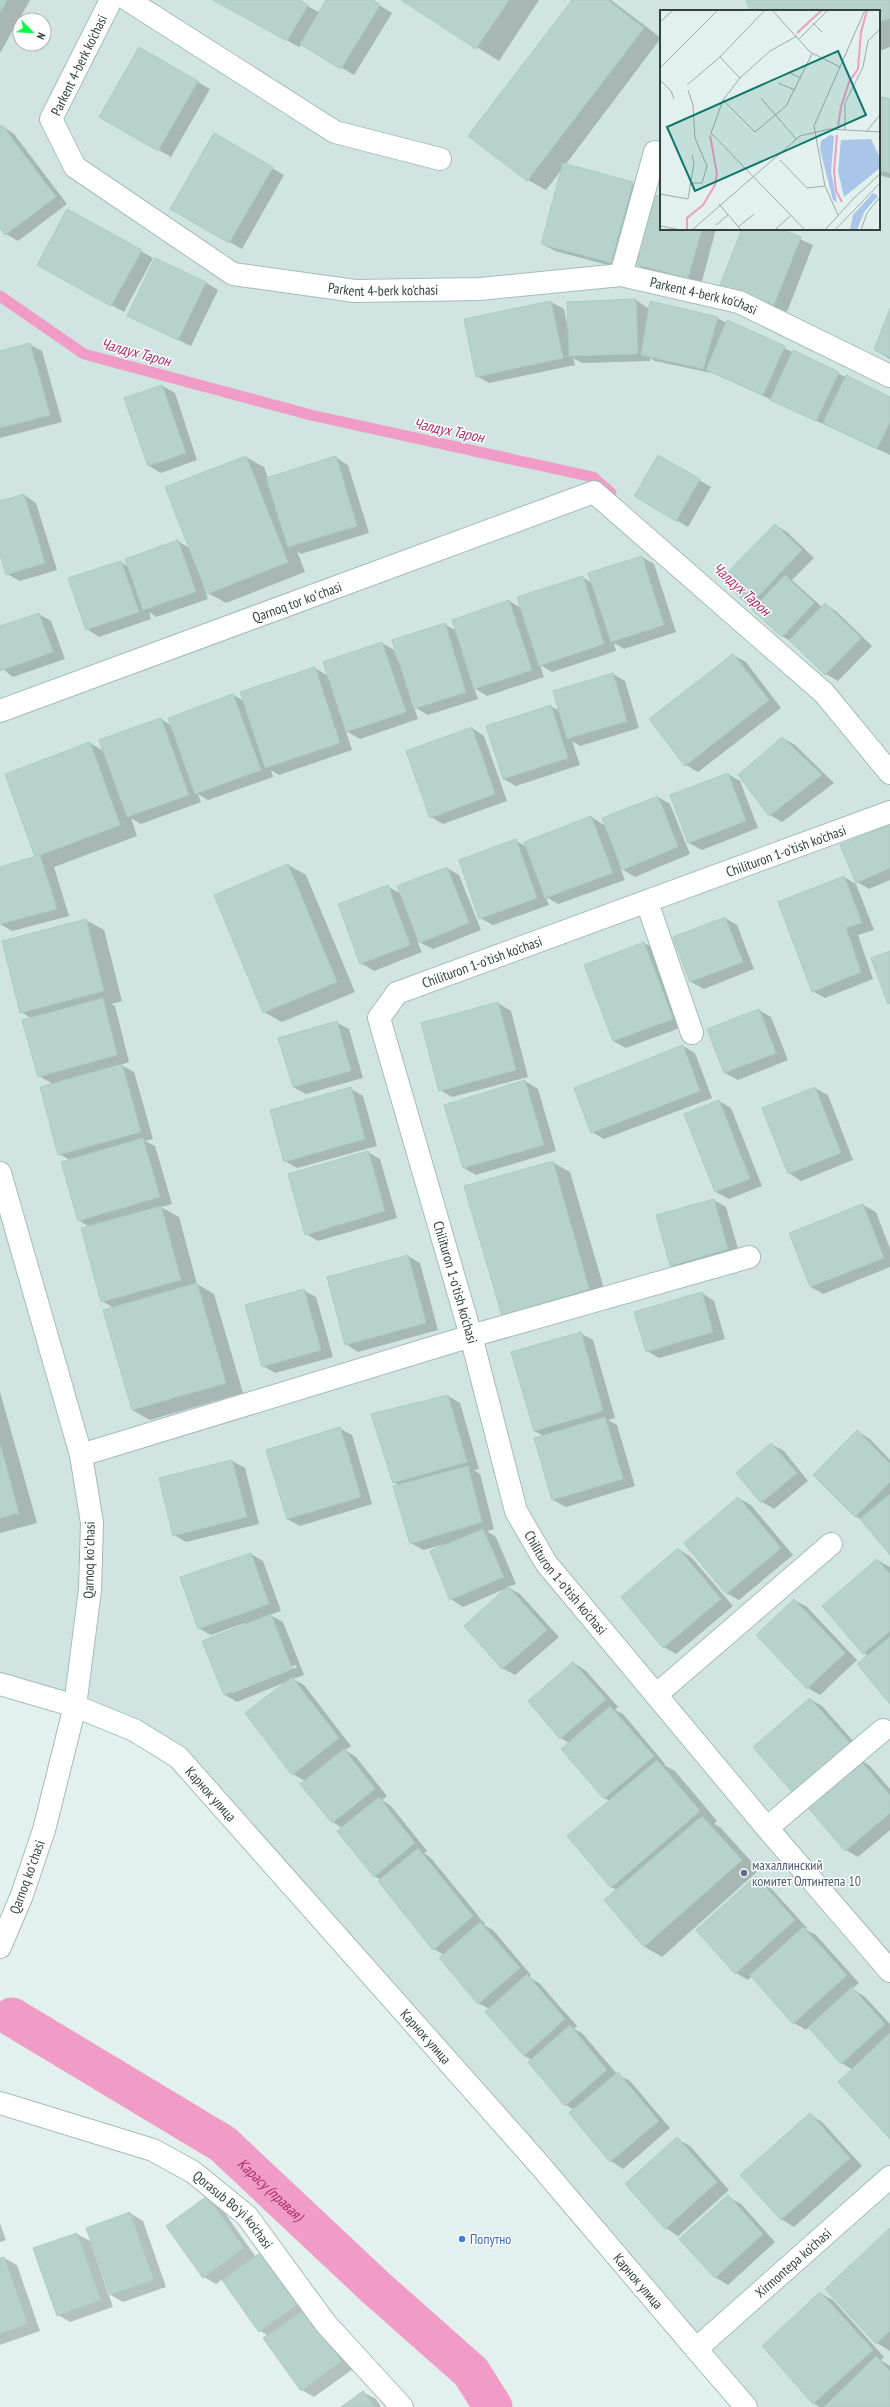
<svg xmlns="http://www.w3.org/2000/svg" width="890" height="2407" font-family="'PT Sans Narrow',sans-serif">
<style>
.residential{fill:#d0e5e1;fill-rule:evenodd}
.shadow{fill:#0003;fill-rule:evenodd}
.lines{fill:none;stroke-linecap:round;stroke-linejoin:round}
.stream{stroke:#f09cc6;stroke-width:11}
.canal{stroke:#f09cc6;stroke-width:39}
.building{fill:#b7d2cb;stroke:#aacdc3}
.minor-casing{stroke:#a5bcb6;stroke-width:24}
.tertiary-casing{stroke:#a5bcb6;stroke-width:24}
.minor{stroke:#fff;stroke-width:22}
.tertiary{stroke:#fff;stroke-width:22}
.service-dot{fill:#5c6f8a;stroke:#fff;stroke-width:1.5}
.shop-dot{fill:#3f7fe0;stroke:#fff;stroke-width:1.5}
.labels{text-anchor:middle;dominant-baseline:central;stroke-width:3;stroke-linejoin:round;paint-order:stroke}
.street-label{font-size:14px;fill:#32423e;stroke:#fff}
.service-label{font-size:14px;fill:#4e5e75;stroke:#fff;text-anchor:start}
.shop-label{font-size:14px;fill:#366cbe;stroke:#fff;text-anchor:start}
.water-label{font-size:15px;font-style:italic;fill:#ae2c6b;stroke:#fff}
.inset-river{fill:none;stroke:#f09cc6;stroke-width:2}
.inset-road{fill:none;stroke:#9caba8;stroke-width:1}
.view{fill:#0f766e;fill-opacity:0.15;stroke:#0f766e;stroke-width:2}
.inset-edge{fill:none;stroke:#32423e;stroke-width:2}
</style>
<rect width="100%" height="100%" fill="#e2f1ee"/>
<!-- residential -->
<path class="residential" d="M0,0H890V2407H746L178,1757L0,1684ZM661,11H879V229H661ZM20,20H44V44H20Z"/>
<!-- shadow -->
<g class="shadow">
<path d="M0,0H30L0,53Z"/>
<path d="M215,0H297L320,13L328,0H371L392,13L354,75L302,44L299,47Z"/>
<path d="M403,0H539L499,61Z"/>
<path d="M573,0H611L661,38L566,164L632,183L645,190L623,269L555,251L542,244L562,169L546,190L528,180L469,136Z"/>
<path d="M747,0H890V47L879,51V11H751Z"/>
<path d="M139,48L210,89L171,157L100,116Z"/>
<path d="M879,97L890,100V178L879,175Z"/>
<path d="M2,126L14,134L67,204L18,241L6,234L0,226V128Z"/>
<path d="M214,134L284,175L242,249L171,209Z"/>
<path d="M661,198V229H716L701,285L648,271L636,264Z"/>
<path d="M743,229H777L813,245L787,312L734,292L722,284Z"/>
<path d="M141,251L153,258L124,312L51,272Z"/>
<path d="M205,282L218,290L191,346L128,316Z"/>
<path d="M636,300L648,308V313L717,318L727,323V321L890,398V455L716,374L655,361L650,358V361L582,363L573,358L575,365L489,383L477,376L551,302L564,309L568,329Z"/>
<path d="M890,311V359L875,350Z"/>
<path d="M29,344L42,351L62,422L0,438V352Z"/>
<path d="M162,386L175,393L197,460L161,473L149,466Z"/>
<path d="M658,456L711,487L688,527L635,496Z"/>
<path d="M246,457L264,467L268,478L335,457L348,465L369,533L301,554L297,551L305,572L226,603L208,593L205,584L203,585L208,599L156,617L149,612L151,619L99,637L87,629L120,562L129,567L178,541L191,549Z"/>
<path d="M24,495L36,503L57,570L20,581L7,574L0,551V503Z"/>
<path d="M775,525L787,532L814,558L792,580L822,607L825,604L837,612L872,646L838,681L826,674L795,644L782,636L749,605Z"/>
<path d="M642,557L654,564L676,632L624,649L614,643L616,651L552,672L540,665L544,677L487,696L474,688L478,699L428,715L414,707L418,719L360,739L346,731L352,750L279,775L271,770L273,777L208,800L198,794L201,802L141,824L131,818L137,836L54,867L69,916L12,931L0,924V868L36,857L90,743L105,752L161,719L172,726L169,718L233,695L244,701L315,668L328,676L382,643L394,650L398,661L400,660L444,624L457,631L509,601L521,608L582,577L592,583Z"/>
<path d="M39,614L51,621L65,659L13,677L0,667V627Z"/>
<path d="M733,655L746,662L781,708L698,772L686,765Z"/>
<path d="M613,674L625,681L639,728L580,746L572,741L580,765L516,786L504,779L487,726L550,706L560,711Z"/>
<path d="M472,728L484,736L507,801L443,824L431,817Z"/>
<path d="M783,738L795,745L834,783L782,822L770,815Z"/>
<path d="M728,774L740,781L758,828L702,850L689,843L671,796Z"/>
<path d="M658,797L670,804L690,854L635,877L620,868L625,880L558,904L546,897L549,905L493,925L480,918L516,841L527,847L591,817L606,826Z"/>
<path d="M890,825V880L869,889L857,882Z"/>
<path d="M288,865L306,875L355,992L282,1022L264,1012Z"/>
<path d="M447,868L459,875L481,930L433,949L417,941L422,952L374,971L361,963L387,886L401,894Z"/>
<path d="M844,877L856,884L874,930L858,935L873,979L825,998L812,991Z"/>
<path d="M725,918L737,925L754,969L704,989L691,982Z"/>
<path d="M86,920L104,930L122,1001L111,1004L115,1006L129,1062L121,1065L134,1072L153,1139L145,1141L155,1146L172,1204L161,1207L179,1217L197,1284L214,1294L243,1393L150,1420L132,1410L114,1308L102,1301L90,1227L78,1220L70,1160L59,1154L53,1084L39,1076L31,1018L21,1012Z"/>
<path d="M644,943L657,950L685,1026L626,1048L613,1041Z"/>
<path d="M498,1003L511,1011L528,1077L452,1097L440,1090Z"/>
<path d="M759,1010L771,1017L788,1060L738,1080L725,1073L709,1029Z"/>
<path d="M336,1022L349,1029L363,1078L306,1094L293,1087Z"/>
<path d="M683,1046L695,1053L712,1098L604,1139L592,1132Z"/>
<path d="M525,1081L538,1089L556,1151L476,1175L464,1168Z"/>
<path d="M815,1088L828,1095L853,1160L801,1181L789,1173Z"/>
<path d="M351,1089L363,1096L377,1146L297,1168L285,1161Z"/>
<path d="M719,1101L731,1108L762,1186L729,1199L716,1192L686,1115Z"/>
<path d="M368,1152L380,1159L397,1218L318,1241L306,1234Z"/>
<path d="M552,1162L570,1172L607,1299L503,1315Z"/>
<path d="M714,1200L726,1207L740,1256L684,1272L671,1265Z"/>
<path d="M863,1205L876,1212L890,1249V1267L823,1294L811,1287L790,1234Z"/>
<path d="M408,1256L420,1263L438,1330L358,1352L346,1344Z"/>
<path d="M303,1290L316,1297L333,1357L275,1373L263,1366Z"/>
<path d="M702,1293L714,1301L725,1339L659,1358L647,1351Z"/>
<path d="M580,1333L593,1340L615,1418L608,1420L617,1425L635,1486L566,1507L553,1500L544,1436L534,1431Z"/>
<path d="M0,1392L37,1523L0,1533Z"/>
<path d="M448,1396L460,1403L479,1469L474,1470L480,1474L494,1529L487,1531L496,1537L516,1584L508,1587L520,1594L559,1637L515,1675L502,1668L507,1588L463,1607L451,1599L446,1544L423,1550L411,1543L399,1485L394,1482Z"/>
<path d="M339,1428L352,1435L372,1504L300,1526L287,1519Z"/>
<path d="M857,1431L870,1439L890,1460V1554L862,1520L855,1516Z"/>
<path d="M771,1444L784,1451L808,1481L774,1509L762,1502Z"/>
<path d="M232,1461L245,1468L259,1524L186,1542L174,1535Z"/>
<path d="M738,1498L751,1505L793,1555L739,1600L726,1593Z"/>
<path d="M678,1549L691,1557L733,1606L676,1654L664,1647L622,1598Z"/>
<path d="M251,1554L263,1561L281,1611L270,1615L283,1622L304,1675L293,1679L304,1685L351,1746L345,1750L356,1757L387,1796L382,1800L391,1806L427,1851L424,1853L430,1857L485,1924L484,1925L493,1930L531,1975L529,1977L539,1983L577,2026L574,2029L582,2033L617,2074L630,2081L670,2128L623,2169L611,2161L574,2110L566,2105L532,2060L525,2056L486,2012L489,2009L478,2003L444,1955L434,1949L381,1880L374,1876L342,1828L333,1822L301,1784L305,1781L293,1774L286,1682L237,1702L225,1695L245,1623L211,1635L198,1628ZM296,1665L297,1667L232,1693V1691Z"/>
<path d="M877,1560L890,1567V1703L868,1656L864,1653Z"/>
<path d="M794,1600L807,1607L857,1660L820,1695L808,1688Z"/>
<path d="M574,1663L586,1671L618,1707L615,1710L623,1714L665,1764L664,1765L675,1771L717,1821L714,1824L720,1827L759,1870L662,1957L645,1947L606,1900L617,1890L611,1887L610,1801L604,1798L569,1743L561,1738L529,1701Z"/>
<path d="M810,1699L822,1706L862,1751L858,1758L870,1766L890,1789V1830L858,1857L846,1850Z"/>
<path d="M756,1877L768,1885L807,1928L805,1929L816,1935L859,1983L852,1989L864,1996L890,2024V2138L853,2070L842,2063L809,2027L806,2030L794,2023L752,1976L748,1980L736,1973Z"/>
<path d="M810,2115L822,2122L862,2166L794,2227L781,2219Z"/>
<path d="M677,2139L690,2146L729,2190L678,2236L666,2228L626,2184Z"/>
<path d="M207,2197L219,2205L256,2257L263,2252L353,2369L314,2397L302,2390L269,2336L260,2331L223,2279L216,2284L204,2277Z"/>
<path d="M728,2197L741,2204L775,2242L728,2285L715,2277Z"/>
<path d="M130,2213L143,2221L166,2287L123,2302L111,2295Z"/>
<path d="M0,2223L6,2240L0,2242Z"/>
<path d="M890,2230V2351L877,2343Z"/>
<path d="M77,2234L90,2241L113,2307L70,2322L58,2315Z"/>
<path d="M4,2258L17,2265L40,2331L0,2345V2260Z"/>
<path d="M820,2293L833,2300L884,2357L881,2360L890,2366V2407H820L813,2403Z"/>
<path d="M363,2392L376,2399L381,2407H342Z"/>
</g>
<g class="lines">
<!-- stream -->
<path class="stream" d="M0,296L84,354L311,415L593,477L611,493"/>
<!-- canal -->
<path class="canal" id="s1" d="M12,2017L223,2144L375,2287L471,2372L493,2407"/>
</g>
<!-- building -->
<g class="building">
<path d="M0,0H7L0,12Z"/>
<path d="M213,0H299L308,5L287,41Z"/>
<path d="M326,0H373L380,5L341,69L300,44Z"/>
<path d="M401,0H509L476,49Z"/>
<path d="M572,0H608L644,28L527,181L468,136Z"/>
<path d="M746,0H890V18L879,22V11H750Z"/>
<path d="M139,47L198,81L158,151L99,117Z"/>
<path d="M879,96L890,99V173L879,170Z"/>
<path d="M2,125L56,197L5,235L0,228V126Z"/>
<path d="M214,133L273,167L229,243L170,209Z"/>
<path d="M563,163L633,182L611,263L541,244Z"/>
<path d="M654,195L661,197V229H702L688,278L634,264Z"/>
<path d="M67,209L142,250L111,306L37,265Z"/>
<path d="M742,229H780L801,237L774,305L720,285Z"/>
<path d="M155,258L206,282L178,340L127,316Z"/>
<path d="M636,299L638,354L569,356L567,302Z"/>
<path d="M551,301L563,358L476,377L464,319Z"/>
<path d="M650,301L718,317L703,369L641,355Z"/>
<path d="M890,308V357L874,350Z"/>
<path d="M727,320L785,346L763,395L706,370Z"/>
<path d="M30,343L50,415L0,428V351Z"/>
<path d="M793,350L839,372L816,421L770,400Z"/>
<path d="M846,375L890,397V422L877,449L823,423Z"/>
<path d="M162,385L186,453L148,466L124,398Z"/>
<path d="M658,455L700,479L676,521L634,496Z"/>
<path d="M246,456L288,562L207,594L165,487Z"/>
<path d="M336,456L357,526L288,547L266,478Z"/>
<path d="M24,494L45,563L6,575L0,554V501Z"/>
<path d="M775,524L802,550L749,606L721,579Z"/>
<path d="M178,540L196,592L143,610L125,559Z"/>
<path d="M642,556L664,625L611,642L588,573Z"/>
<path d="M121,561L139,612L86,630L68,578Z"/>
<path d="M785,575L814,603L782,637L752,610Z"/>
<path d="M583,576L604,644L539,666L517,597Z"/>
<path d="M509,600L532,670L474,689L452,620Z"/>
<path d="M825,603L861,638L825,675L789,640Z"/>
<path d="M39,613L53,652L0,671V626Z"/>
<path d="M445,623L466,692L414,709L392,640Z"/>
<path d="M382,642L406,712L346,732L323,662Z"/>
<path d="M733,654L769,700L685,766L649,719Z"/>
<path d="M315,667L340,743L265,768L240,692Z"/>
<path d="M613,673L627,721L567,739L553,691Z"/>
<path d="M233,694L261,770L195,794L168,718Z"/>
<path d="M551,705L568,758L503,779L486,726Z"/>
<path d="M161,718L189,795L127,817L99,740Z"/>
<path d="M472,727L495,794L430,818L406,751Z"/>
<path d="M782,737L822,775L769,816L738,775Z"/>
<path d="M90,742L120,825L35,857L5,774Z"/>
<path d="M728,773L746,821L688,843L670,795Z"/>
<path d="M658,796L678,847L622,870L602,818Z"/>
<path d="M591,816L613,873L545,898L524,842Z"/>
<path d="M890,824V868L856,883L840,845Z"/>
<path d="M516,839L537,898L479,919L459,860Z"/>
<path d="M40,855L57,909L0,924V867Z"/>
<path d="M288,864L337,982L263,1013L214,895Z"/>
<path d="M447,867L469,923L419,943L397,886Z"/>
<path d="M844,876L862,923L846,928L861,972L812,992L778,902Z"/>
<path d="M388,885L410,945L360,964L338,904Z"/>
<path d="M725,917L743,962L690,982L673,937Z"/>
<path d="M86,919L104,991L20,1013L2,941Z"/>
<path d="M644,942L673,1019L613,1041L584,965Z"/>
<path d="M890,951V1003L888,1004L871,958Z"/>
<path d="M103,998L117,1055L38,1077L22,1020Z"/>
<path d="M498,1002L516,1070L439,1091L421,1023Z"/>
<path d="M759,1009L776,1053L724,1073L707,1029Z"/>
<path d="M337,1021L351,1071L293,1087L278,1038Z"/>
<path d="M683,1045L700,1091L591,1133L574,1088Z"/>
<path d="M122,1064L141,1132L58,1155L40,1087Z"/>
<path d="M525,1080L544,1145L463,1168L444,1105Z"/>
<path d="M351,1087L365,1139L284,1162L270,1110Z"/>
<path d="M815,1087L841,1153L788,1174L762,1108Z"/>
<path d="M719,1100L750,1179L715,1192L684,1114Z"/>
<path d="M143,1138L160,1197L78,1221L61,1162Z"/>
<path d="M368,1151L385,1211L305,1235L288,1174Z"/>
<path d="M553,1161L589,1289L502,1316L464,1186Z"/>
<path d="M714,1199L728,1249L670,1266L656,1215Z"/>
<path d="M863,1204L884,1258L810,1287L789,1233Z"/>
<path d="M161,1206L181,1280L101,1302L81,1228Z"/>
<path d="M408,1255L426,1323L345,1345L327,1277Z"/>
<path d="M197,1283L226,1383L132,1410L103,1310Z"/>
<path d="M304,1289L321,1350L262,1367L245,1305Z"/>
<path d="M702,1292L713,1332L646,1352L634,1312Z"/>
<path d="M581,1332L603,1411L534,1431L511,1352Z"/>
<path d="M448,1395L467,1462L393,1483L371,1414Z"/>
<path d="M605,1417L623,1479L552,1500L534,1438Z"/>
<path d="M340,1427L361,1497L287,1519L266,1450Z"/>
<path d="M857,1430L890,1464V1482L855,1517L813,1475Z"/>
<path d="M771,1443L797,1473L761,1503L736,1473Z"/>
<path d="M0,1444L19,1513L0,1518Z"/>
<path d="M232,1460L247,1517L173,1536L159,1478Z"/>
<path d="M468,1466L482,1522L410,1544L393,1486Z"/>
<path d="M890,1494V1555L860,1519Z"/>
<path d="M738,1497L781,1548L726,1594L684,1543Z"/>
<path d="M483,1529L504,1577L450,1600L430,1551Z"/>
<path d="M678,1548L721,1599L663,1648L621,1597Z"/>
<path d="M251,1553L269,1604L198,1629L180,1577Z"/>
<path d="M877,1559L890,1574V1631L863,1654L822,1606Z"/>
<path d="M508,1586L547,1630L502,1669L464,1626Z"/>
<path d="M794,1599L845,1653L807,1689L756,1635Z"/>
<path d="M271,1614L292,1668L224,1695L202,1641Z"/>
<path d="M890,1637V1704L857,1664Z"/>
<path d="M573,1662L606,1699L560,1739L528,1701Z"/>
<path d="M292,1677L339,1738L292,1775L245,1713Z"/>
<path d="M810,1698L850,1743L793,1793L753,1747Z"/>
<path d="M610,1706L654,1756L604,1799L561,1749Z"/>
<path d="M344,1749L375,1789L332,1823L300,1784Z"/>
<path d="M857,1757L890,1795V1813L845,1851L804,1803Z"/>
<path d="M657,1760L700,1811L611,1888L567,1836Z"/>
<path d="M379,1797L415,1843L374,1877L337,1831Z"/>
<path d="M702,1816L742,1860L644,1947L604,1900Z"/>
<path d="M418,1848L473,1916L433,1950L378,1881Z"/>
<path d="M756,1876L795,1920L735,1974L696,1930Z"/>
<path d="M480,1922L520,1968L478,2004L439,1958Z"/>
<path d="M803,1927L847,1975L793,2024L750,1975Z"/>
<path d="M527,1974L565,2019L524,2056L485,2012Z"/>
<path d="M852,1987L885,2024L841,2064L808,2027Z"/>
<path d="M570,2025L607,2070L565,2106L528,2062Z"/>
<path d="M890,2033V2139L838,2082Z"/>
<path d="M618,2072L659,2121L610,2162L569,2113Z"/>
<path d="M810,2113L850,2158L781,2220L740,2175Z"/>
<path d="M677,2137L717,2182L665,2229L625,2184Z"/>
<path d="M728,2195L763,2234L715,2278L679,2239Z"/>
<path d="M207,2196L244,2248L203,2278L166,2226Z"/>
<path d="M130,2212L154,2280L110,2295L86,2228Z"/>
<path d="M890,2228V2331L876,2344L825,2289Z"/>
<path d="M77,2233L101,2300L57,2316L33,2248Z"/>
<path d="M263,2251L300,2303L259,2332L222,2280Z"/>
<path d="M4,2257L28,2324L0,2334V2258Z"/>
<path d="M820,2292L873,2350L813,2404L762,2346Z"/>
<path d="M304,2310L342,2361L301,2391L263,2338Z"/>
<path d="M876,2356L890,2371V2407H824Z"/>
<path d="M363,2391L375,2407H341Z"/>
</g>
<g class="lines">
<defs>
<g id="minor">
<path id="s2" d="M111,0L51,119L75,167L233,274L355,291L480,289L621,275L739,302L890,376"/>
<path d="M128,0L335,132L440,159"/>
<path d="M621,275L655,152"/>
<path d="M0,711L594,492L824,693L890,773"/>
<path id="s3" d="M890,812L397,993L379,1018L471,1336L516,1511L546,1563L767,1828L890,1971"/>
<path d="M647,902L692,1033"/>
<path d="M0,1173L81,1455L92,1523L90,1590L75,1706"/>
<path d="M81,1455L471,1336L749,1257"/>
<path d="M657,1694L831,1544"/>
<path d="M767,1828L883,1730"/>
<path id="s4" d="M0,2103L153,2150L193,2172L247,2216L326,2324L402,2407"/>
<path d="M696,2349L746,2407"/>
</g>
<g id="tertiary">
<path id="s5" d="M0,1684L75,1706L134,1730L178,1757L538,2163L696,2349L890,2177"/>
<path d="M0,1947L22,1895L44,1830L75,1706"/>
</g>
</defs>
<!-- minor casing -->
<use href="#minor" class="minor-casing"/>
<!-- tertiary casing -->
<use href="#tertiary" class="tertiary-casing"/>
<!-- minor -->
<use href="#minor" class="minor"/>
<!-- tertiary -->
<use href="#tertiary" class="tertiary"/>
</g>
<!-- markers -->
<circle class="service-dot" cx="744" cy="1873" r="4"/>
<circle class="shop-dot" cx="462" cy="2239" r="4"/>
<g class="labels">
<!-- street labels -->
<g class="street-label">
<text transform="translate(79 65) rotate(-64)">Parkent 4-berk ko'chasi</text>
<text stroke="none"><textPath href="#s2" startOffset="529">Parkent 4-berk ko'chasi</textPath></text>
<text stroke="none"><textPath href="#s2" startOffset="853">Parkent 4-berk ko'chasi</textPath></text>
<text transform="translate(297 602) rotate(-20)">Qarnoq tor koʻchasi</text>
<text transform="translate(786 851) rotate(-20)">Chilituron 1-o'tish ko'chasi</text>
<text transform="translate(482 962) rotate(-20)">Chilituron 1-o'tish ko'chasi</text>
<text stroke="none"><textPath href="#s3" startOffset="831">Chilituron 1-o'tish ko'chasi</textPath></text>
<text transform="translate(89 1560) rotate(-89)">Qarnoq koʻchasi</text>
<text stroke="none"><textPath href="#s3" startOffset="1155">Chilituron 1-o'tish ko'chasi</textPath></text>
<text stroke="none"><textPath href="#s5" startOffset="243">Карнок улица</textPath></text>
<text transform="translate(27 1877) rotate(-70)">Qarnoq koʻchasi</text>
<text stroke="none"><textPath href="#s5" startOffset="567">Карнок улица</textPath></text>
<text stroke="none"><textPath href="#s4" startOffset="261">Qorasub Bo'yi ko'chasi</textPath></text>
<text stroke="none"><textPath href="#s5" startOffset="1110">Xirmontepa ko'chasi</textPath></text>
<text stroke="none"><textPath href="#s5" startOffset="891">Карнок улица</textPath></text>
</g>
<!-- service labels -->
<g class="service-label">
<text x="752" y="1865">махаллинский<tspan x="752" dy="16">комитет Олтинтепа 10</tspan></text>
</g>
<!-- shop labels -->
<g class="shop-label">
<text x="470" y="2239">Попутно</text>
</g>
<!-- water labels -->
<g class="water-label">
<text transform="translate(136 352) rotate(15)">Чалдух Тарон</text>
<text transform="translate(449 430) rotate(12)">Чалдух Тарон</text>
<text transform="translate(742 589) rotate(42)">Чалдух Тарон</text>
<text stroke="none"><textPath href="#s1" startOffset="312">Карасу (правая)</textPath></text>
</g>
</g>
<!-- overview -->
<g transform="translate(660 10)">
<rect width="220" height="220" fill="#e2f1ee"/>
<path d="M170,125L174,126L171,162L177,192L173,190L160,139L161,131ZM211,129L220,148V158L184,187L178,161L181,130ZM213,183L218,186L204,202L197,220H190L193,205Z" fill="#a9c5e7"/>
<path class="inset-river" d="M137,23L162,0M178,116L181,97L189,72L198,59L201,22L207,0M177,125L174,161L176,181L182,192M27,220V208L43,195L55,175L57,164L50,125"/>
<path class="inset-road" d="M112,0L150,42L180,57M0,12L13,0M153,13L162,22M137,26L110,41L80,68L63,90L51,123L145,220M139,29L168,0M60,47L80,68M0,58L58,0M130,63L141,68M0,70L11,81L14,89M118,73L135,80M27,75L60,47L105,0M28,80L33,95L35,128L47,156L42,173H31M101,88L136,129M63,90L95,122L126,96L152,44M185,120V93L203,57L208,31L220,19M207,121L219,106M120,150L147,178L165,176M0,184L28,189L34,153L32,145M59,194L81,220M178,205L165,176L154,116L205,0M56,215L68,205M1,216L20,220M78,217L94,204M116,219L131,205M32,220L140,126L169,119L220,122M165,220L194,188L220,164M175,220L220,173M201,220L207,203L220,187"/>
<path class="view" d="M178,41L206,105L35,181L7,117Z"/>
<rect width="220" height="220" class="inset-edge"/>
</g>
<!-- north arrow -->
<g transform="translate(32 32) rotate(114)"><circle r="19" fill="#ffffff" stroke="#adb3b2"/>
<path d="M0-3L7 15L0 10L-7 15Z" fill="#0efc48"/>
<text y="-6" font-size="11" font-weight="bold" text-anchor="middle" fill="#32423e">N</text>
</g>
</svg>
